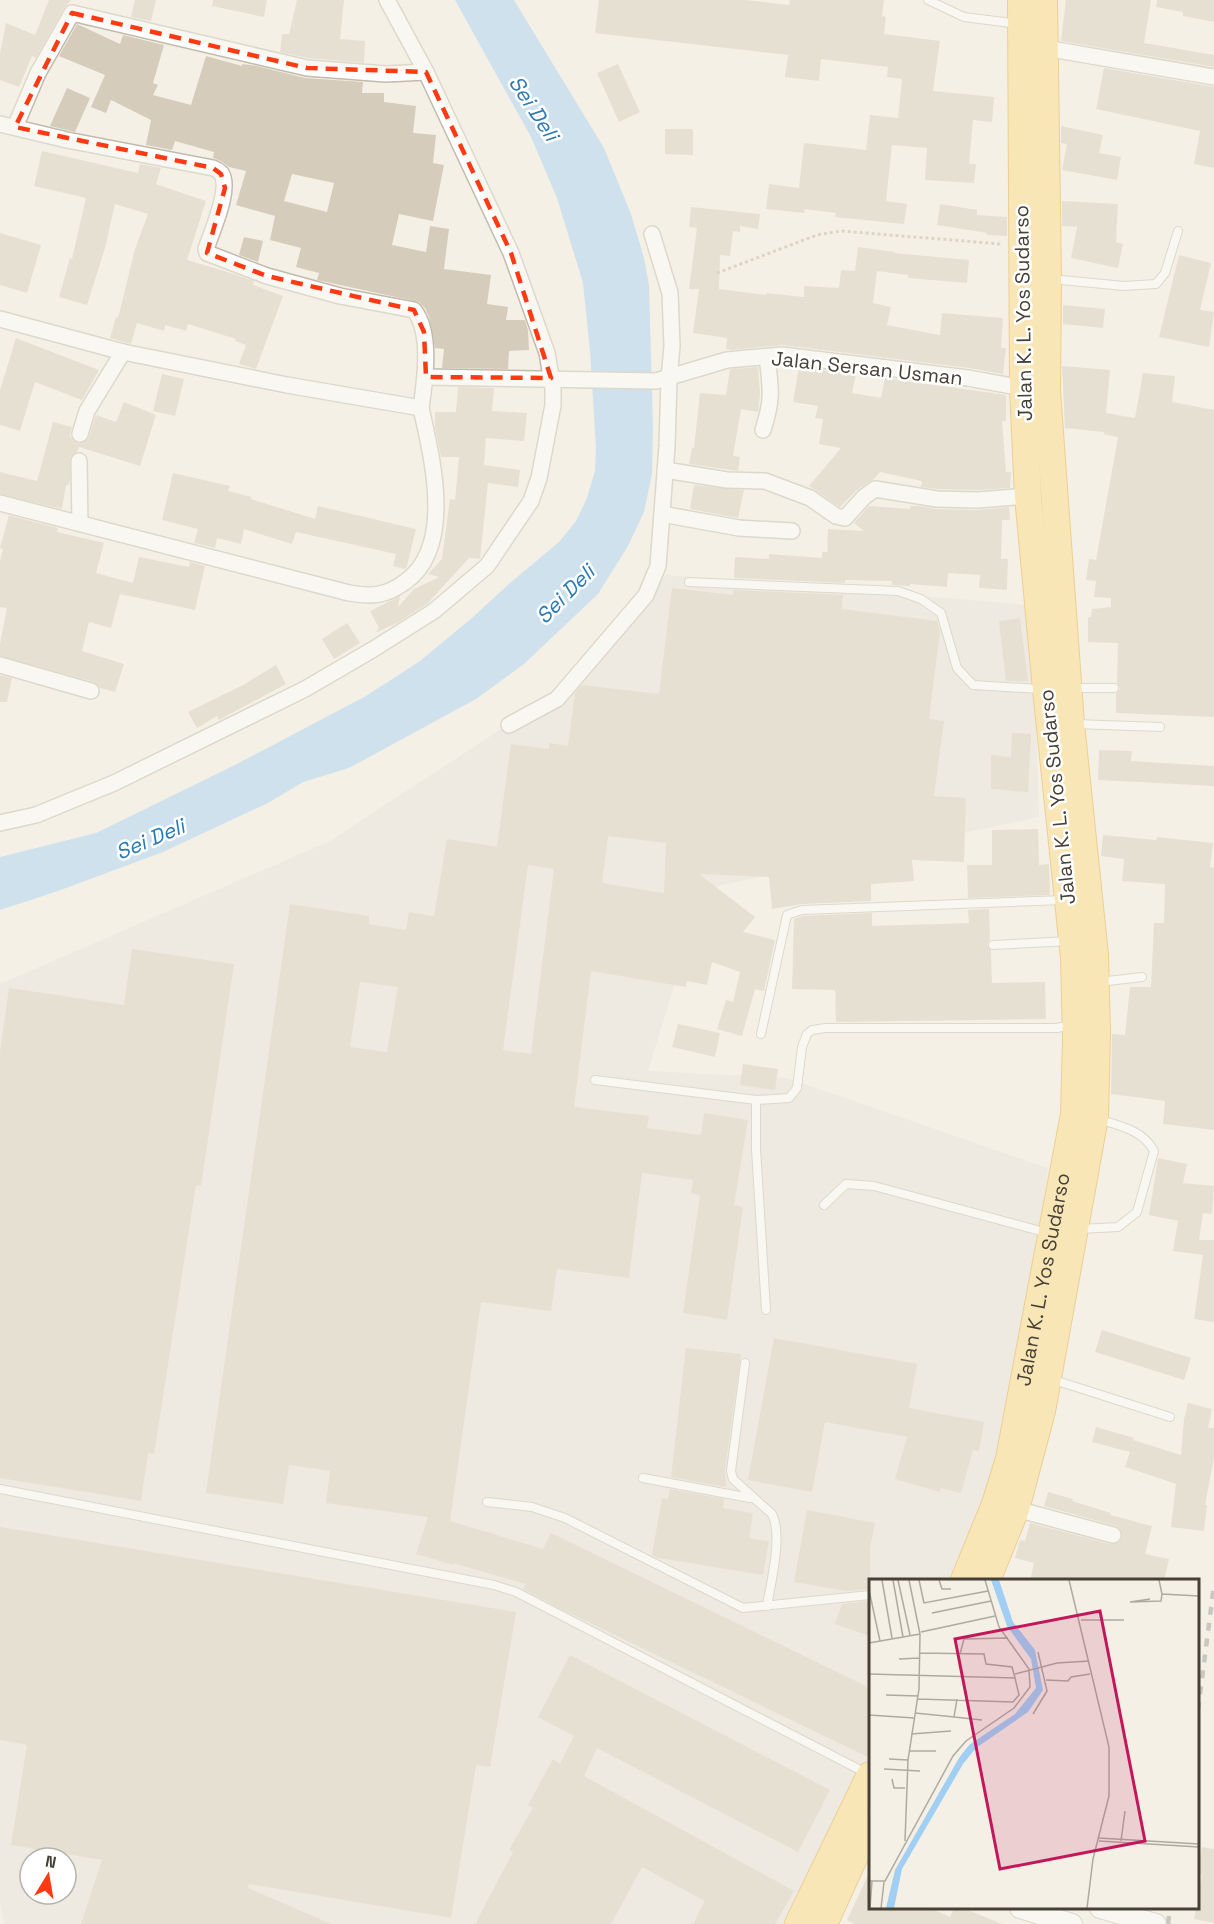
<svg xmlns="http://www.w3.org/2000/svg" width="1214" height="1924" font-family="'Space Grotesk',sans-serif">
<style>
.industrial{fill:#e6e1db;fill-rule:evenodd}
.water{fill:#a0cff3}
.building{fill:#d6ccbb;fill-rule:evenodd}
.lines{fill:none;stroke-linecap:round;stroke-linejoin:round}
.service-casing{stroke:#c2bbab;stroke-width:10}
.minor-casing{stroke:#c2bbab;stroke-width:18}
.tertiary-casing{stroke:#c2bbab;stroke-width:22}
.trunk-casing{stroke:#e3a531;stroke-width:28}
.path{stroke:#c2b499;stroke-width:3;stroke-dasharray:3 3;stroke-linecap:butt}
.service{stroke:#fff;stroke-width:8}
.minor{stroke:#fff;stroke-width:15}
.tertiary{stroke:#fff;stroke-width:20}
.trunk{stroke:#ffd97d;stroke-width:26}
.rail{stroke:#969696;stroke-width:4.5;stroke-dasharray:8 8;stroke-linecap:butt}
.marked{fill:none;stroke:#ff3a12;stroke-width:4.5;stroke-dasharray:12 8;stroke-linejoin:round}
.labels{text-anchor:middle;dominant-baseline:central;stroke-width:5;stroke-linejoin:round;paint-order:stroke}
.street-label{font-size:20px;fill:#474035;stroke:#fff}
.water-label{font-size:21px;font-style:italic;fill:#2a79b6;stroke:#fff}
.inset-road{fill:none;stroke:#afaa9f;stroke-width:1.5}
.view{fill:#c2185b;fill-opacity:0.15;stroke:#c2185b;stroke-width:3}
.inset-edge{fill:none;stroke:#474035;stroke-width:3}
</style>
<rect width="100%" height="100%" fill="#f4f0e6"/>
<!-- industrial -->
<path class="industrial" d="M666,575L1029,605L1036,718L1039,817L704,889L648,1071L787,1078L1048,1168L1024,1341L995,1504L957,1580H870V1755L786,1924H4L0,1902V984L330,841L596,667ZM30,1858H66V1894H30Z"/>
<!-- water -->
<path class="water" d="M455,0H514L604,148L631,214L644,258L649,285L653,429L652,474L644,512L628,546L598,594L524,664L476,699L349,768L303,782L268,803L163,852L58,891L0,910V857L96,833L233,766L366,696L420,661L473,617L510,583L559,542L576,521L587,498L595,471L596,448L590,351L583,283L557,198L531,137Z"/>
<!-- building -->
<g class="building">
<path d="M49,0H71L64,8L36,58L32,56L19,87L0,80V53L6,23L35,35Z"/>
<path d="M135,0H156L151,21L131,17Z"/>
<path d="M213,0H267L264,17L212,6Z"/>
<path d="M297,0H344L340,39L365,41L364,63L308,58L280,52L282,34H289Z"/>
<path d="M599,0H746L789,5L790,0H884L882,16L886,17L884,34L940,41L933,91L994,97L992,122L973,120L969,164H976L974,183L925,180L927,148L892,145L886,201L907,204L904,224L835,217L836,213L805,209L804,213L766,209L769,184L799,188L804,143L866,150L870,115L898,118L902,79L887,77L888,67L821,59L819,81L785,77L788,55L595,33Z"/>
<path d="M1066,0H1151L1144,43L1214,55V67L1061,41Z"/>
<path d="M1157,0H1214V22L1183,16V12L1156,7Z"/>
<path d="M77,24L120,44L123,35L164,45L153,83L158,85L153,95L191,105L206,56L242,66V64L257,66L305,78L363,82L362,93H384V102L416,106L413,133L436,135L433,163L444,165L433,221L399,214L392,245L426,252L430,226L449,229L444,269L491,275L487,304L508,307L506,320H525L528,330L529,350L509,351L508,369L442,368L444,349L435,348L429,317L425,308L419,302L317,280L319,273L296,267L301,248L270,240L275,216L236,205L246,171L229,167L221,161L213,158L214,152L175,141L172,150L146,145L151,120L111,100L106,113L91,107L105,75L59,56ZM292,174L334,183L327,212L284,201Z"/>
<path d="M618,64L640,112L619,122L597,73Z"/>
<path d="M1104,68L1214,87V168L1194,164L1200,131L1096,109Z"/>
<path d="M67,88L90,98L75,132L50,126Z"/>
<path d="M1061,126L1103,135L1099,153L1121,157L1117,180L1062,170L1067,144L1061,143Z"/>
<path d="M665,129H693V155L665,154Z"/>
<path d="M42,151L138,173L140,164L161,168L156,184L206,201L187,260L234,274L254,281L253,285L283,296L256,369L239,364L246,345L235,341L236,339L188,324L186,331L165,325L164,331L137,323L131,344L110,338L116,317L118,318L135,249L148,214L115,204L105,248L87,305L59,297L70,258L72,259L86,198L34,186Z"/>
<path d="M1062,201L1118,204L1116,242L1123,244L1118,268L1071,258L1077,227L1062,226Z"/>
<path d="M940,204L977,210V215L1007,217V236L987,235V233L937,225Z"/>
<path d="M691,207L760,214L758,229L740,226V232L733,231L730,256L720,255L719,289L766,295L767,293L804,297V286L839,288L841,270L855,271L858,247L895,252L894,253L969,260L967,283L908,278V275L877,271L873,303L891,307L887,325L940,335L942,313L1003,318L1001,348H1006L1003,374L969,368L783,345L732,350L726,349L727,338L693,333L699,289H689L697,228L689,227Z"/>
<path d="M0,233L41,245L27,293L0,285Z"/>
<path d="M244,237L263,241L258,262L239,255Z"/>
<path d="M1179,255L1211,263L1200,310L1214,312L1209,347L1159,337Z"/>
<path d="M1063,305L1105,309L1103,328L1063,324Z"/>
<path d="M16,338L99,370L82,400L35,382L20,431L0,425V390Z"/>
<path d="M1062,366L1110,370L1106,413L1135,418L1143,373L1175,376L1172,402L1214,410V717L1116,713V693L1120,689L1117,683L1118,643L1088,642V617H1091L1092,609L1111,607V598L1094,597L1096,581L1086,580L1089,559L1096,560L1118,437L1104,434V432L1065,428Z"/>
<path d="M758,367L760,394L758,412L741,409L733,456L740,457L738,471L689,464L692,448H694L700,393L726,395L730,369Z"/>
<path d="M799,367L856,374L852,393L881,398L885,378L1006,395V421H1002L1006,472H1011L1010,488L978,490L938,489L921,487L922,481L880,472L874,479L858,489L840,507L809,486L841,448L819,444L823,419L815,418L818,406L793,402Z"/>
<path d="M162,374L184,379L175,416L153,411Z"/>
<path d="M458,387L494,388L492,411L527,413L524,441L486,438L484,465L520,470L518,487L488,483L480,559L469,558L427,604L397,623L375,633L379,628L370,611L400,596L398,607L414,589L439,577L428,574L442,559L450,499L455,500L459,457H441L435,427V412H456Z"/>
<path d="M124,402L156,415L140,466L79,447L77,452L70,457V481L68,485H66L62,509L0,494V472L37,481L53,422L72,427L70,436L73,440L78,443H83L89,437L96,415L116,422Z"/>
<path d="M173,473L230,486L228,491L252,497L251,499L315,519L318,506L416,529L407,566L405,569L393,566L396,554L296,532L292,544L244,529L241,544L217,538L215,548L194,543L198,529L162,520Z"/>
<path d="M694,485L744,490L738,518L690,509Z"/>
<path d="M869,506L910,509V506H919L937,509L978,510L1009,507L1010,520H1002L1001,559H1008L1007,590L979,588L980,575L948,573L947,587L910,584V586L892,585V581L845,580V583L734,578L735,557L769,559V554L822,558V552H827L828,529L864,531L854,523Z"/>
<path d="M0,513L58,528L57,532L104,543L96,573L133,583L139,557L189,567L190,562L205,566L195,610L120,594L111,628L89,622L82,651L124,664L115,692L100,688L94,682L0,656V644L7,608L0,607V561L3,549L0,548L9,515Z"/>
<path d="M672,588L733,595V590L843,595L842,609L937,621L940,631L929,719L944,721L934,796L966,798L964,862L912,860L914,881L871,884V901L802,904L772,909L769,877L699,874L755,917L743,932L775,940L764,991L755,989L742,1036L717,1029L726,1000L733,1002L740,972L712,962L707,985L687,981L686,987L591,971L574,1107L649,1116L647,1128L701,1135L704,1113L748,1120L734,1205L743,1207L727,1320L683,1313L700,1195L691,1193L693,1180L642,1173L629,1278L557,1269L551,1311L481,1302L450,1521L543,1549L551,1533L870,1688V1758L559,1608L523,1589L526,1584L453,1563V1565L416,1554L428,1517L326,1503L330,1471L289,1465L283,1504L206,1493L290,904L369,916V924L406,930L409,912L434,916L447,839L497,847L511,744L549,749V743L568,746L575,693L582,685L659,694ZM608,836L666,843L664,893L602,883ZM528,865L554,869L531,1054L503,1050ZM360,982L398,987L387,1052L350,1047Z"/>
<path d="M1020,618L1028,681H1006L999,621Z"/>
<path d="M347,623L360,643L334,659L322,639Z"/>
<path d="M276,665L286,684L219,720L217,716L197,728L188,712L243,685Z"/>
<path d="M0,675L12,678L7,702H0Z"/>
<path d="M1012,733L1031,734L1028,792L991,789V755L1011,757Z"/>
<path d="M1099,750L1132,751L1131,761L1214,766V786L1098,780Z"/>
<path d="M1038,829L1039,865L1049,864L1050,895L968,898L967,865H992V830Z"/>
<path d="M1103,835L1156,840L1157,837L1213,843L1210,867L1214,868V1130L1163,1124L1165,1101L1111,1094L1112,1034L1125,1035L1130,987H1151L1154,923H1164L1165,884L1122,881L1124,859L1101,856Z"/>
<path d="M989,909L990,940L987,945L991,950L992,983L1045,982L1046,1019L836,1022L835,990L792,989L794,919L803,916L872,913V926L969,923L968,910Z"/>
<path d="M132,949L234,964L201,1186L196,1185L154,1454L148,1453L141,1501L0,1478V1052L9,988L124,1005Z"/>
<path d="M678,1024L720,1033L715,1057L672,1047Z"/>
<path d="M743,1064L778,1069L775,1090L740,1085Z"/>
<path d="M1158,1158L1187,1164L1183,1183L1214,1186L1212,1214L1203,1213L1199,1240H1214V1322L1194,1319L1203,1255L1173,1251L1178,1221L1149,1215Z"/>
<path d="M1102,1330L1191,1358L1184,1380L1095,1352Z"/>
<path d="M774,1338L917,1364L909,1408L984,1422L979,1451L973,1450L961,1493L941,1488L940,1492L895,1479L907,1437L825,1422L812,1492L748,1480Z"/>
<path d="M686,1348L741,1354L725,1470L726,1487L671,1477Z"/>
<path d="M1188,1403L1212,1409L1208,1428H1214V1457L1205,1505H1207L1204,1531L1171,1527L1176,1484L1125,1467L1130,1452L1092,1442L1096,1427L1134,1438L1131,1448L1133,1440L1181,1455L1184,1419Z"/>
<path d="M670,1489L724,1499L723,1508L753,1513L749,1538L769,1541L763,1575L658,1558L652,1555L662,1498L668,1499Z"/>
<path d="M1048,1492L1073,1499L1072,1501L1111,1513L1110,1515L1152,1526L1145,1554L1169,1559L1164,1581H1030L1034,1563L1015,1558L1020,1540L1025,1541L1030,1523L1110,1544L1119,1542L1122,1537L1120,1529L1116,1526L1044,1506Z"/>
<path d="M807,1510L875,1523L870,1548V1589L846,1591L794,1582Z"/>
<path d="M0,1527L516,1612L490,1767L476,1765L451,1918L249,1884L248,1888L331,1924H81L102,1860L11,1845L27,1745L0,1740Z"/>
<path d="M870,1601V1636L835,1624L842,1604Z"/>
<path d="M570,1655L830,1790L798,1852L597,1748L584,1776L794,1891L775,1924H693L705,1901L642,1867L611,1924H475L513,1852L509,1850L533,1807L528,1805L553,1759L560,1764L574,1736L538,1717Z"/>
<path d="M1202,1847L1214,1849V1923L1194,1919L1202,1875L1197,1874Z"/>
<path d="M870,1871V1908H930L950,1917L954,1908H963L1002,1924H854L847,1920Z"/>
</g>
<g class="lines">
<defs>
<g id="service">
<path d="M928,0L964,17L1019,24"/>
<path d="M1051,279L1124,286L1156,284L1165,273L1178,231"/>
<path d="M689,582L898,591L921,599L941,613L957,668L973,685L1041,689"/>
<path d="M1071,688H1114"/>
<path d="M1075,724L1160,727"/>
<path d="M993,945L1070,941"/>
<path d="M1099,982L1142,977"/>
<path d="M761,1034L787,915L802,910L1064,900"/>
<path d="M595,1080L756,1100L789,1098L797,1088L802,1047L807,1034L812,1030L825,1028H1057L1071,1025"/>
<path d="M756,1100V1149L766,1310"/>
<path d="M824,1205L846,1184L874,1186L1048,1233"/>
<path d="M1080,1229L1118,1227L1137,1212L1154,1151C1143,1130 1120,1126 1098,1119"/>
<path d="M745,1363L731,1471L733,1479L772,1514C783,1535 771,1582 767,1606"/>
<path d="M1051,1379L1170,1417"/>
<path d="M643,1478L750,1498"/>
<path d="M0,1489L494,1585L516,1592L868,1774"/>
<path d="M487,1502L532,1507L565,1518L743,1608L870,1595"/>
</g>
<g id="minor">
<path d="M1045,48L1214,77"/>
<path d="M0,124L67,140L213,168C216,169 219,171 221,173C232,188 211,233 206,249L207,253L267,276L340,296L414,310C432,333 425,380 421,408L287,385L123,352L0,319"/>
<path d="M15,127L38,73L72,13L307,68L386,74L426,72"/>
<path d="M426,377L656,381L727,360L782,355L968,378L1029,389"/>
<path d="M763,430C773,399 771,389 767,357"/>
<path d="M80,434L87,411L123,352"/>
<path d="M79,461L80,523"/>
<path d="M665,470L727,480L765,481L810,498L836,516L845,518L864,497L875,489L937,499L978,500L1028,496"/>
<path d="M0,503L349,593C372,597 386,596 405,582C455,547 432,458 421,408"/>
<path d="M662,514L739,528L792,531"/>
<path d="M0,665L91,691"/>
<path d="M509,725L557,699L646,595L658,566L667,446L669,379L672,346L670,293L652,234"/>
<path d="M0,823L36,815L114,783L305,689L372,650L434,611L487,566L531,501L539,478L553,405V388L547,353L511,253L426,72L387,0"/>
<path d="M1016,1509L1113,1535"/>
</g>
<g id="tertiary">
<path d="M1020,1908L1072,1924"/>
<path d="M1100,1908L1156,1924"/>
</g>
<g id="trunk">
<path id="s1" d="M964,1580L995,1504L1009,1459L1074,1114L1076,1039L1074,958L1046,689L1028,496L1023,389L1021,0"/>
<path d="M987,1580L1016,1509L1042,1411L1095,1117L1097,1032L1095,955L1071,724L1047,391L1048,279L1044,0"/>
<path d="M798,1924L870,1775"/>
<path d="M824,1924L870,1823"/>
</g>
</defs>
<!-- service casing -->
<use href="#service" class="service-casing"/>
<!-- minor casing -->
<use href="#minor" class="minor-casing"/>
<!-- tertiary casing -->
<use href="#tertiary" class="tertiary-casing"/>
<!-- trunk casing -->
<use href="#trunk" class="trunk-casing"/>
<!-- path -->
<path class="path" d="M717,273L817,235L841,231L1001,244"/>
<!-- service -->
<use href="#service" class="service"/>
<!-- minor -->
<use href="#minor" class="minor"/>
<!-- tertiary -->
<use href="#tertiary" class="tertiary"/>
<!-- trunk -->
<use href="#trunk" class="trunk"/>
<!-- rail -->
<g class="rail">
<path d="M1198,1710L1214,1585"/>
<path d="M1168,1924L1170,1908"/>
</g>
</g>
<!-- marked area -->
<path d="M0 0H1214V1924H0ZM72,13L307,68L426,72L511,253L551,378L426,377L424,332L414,310L267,276L207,253L225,188L221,174L213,168L15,127Z" fill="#f4f0e6" fill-opacity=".55" fill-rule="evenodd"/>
<path class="marked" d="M72,13L307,68L426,72L511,253L551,378L426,377L424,332L414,310L267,276L207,253L225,188L221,174L213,168L15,127Z"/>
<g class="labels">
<!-- street labels -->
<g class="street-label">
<text transform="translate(1023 313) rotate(-91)">Jalan K. L. Yos Sudarso</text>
<text transform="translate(867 368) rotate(6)">Jalan Sersan Usman</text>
<text transform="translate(1057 797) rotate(-96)">Jalan K. L. Yos Sudarso</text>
<text stroke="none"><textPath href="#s1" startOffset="312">Jalan K. L. Yos Sudarso</textPath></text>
</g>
<!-- water labels -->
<g class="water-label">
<text transform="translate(534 108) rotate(57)">Sei Deli</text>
<text transform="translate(565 594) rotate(-45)">Sei Deli</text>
<text transform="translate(150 839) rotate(-23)">Sei Deli</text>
</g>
</g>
<!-- overview -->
<g transform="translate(869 1579)">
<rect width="330" height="330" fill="#f4f0e6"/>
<path d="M122,1H130L144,43L166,71L174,111L159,133L107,169L94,185L33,290L25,329H17L26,291L90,179L100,166L146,135L167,109L162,80L138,47Z" fill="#a0cff3"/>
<path class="inset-road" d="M13,1L23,59M24,1L34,58M29,1L41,56M40,1L51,55M50,1L55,24L119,12M70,1L73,10H82M200,1L240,168V217L224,280L218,329M290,1L293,15L330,17M0,11L11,62M261,23L292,22L293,15M261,23L281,20M63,34L122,22M212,41H255M52,53L126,37M0,64L51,55M91,75L95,60L139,59M30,80L51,79M0,95L146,99L143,88L117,85L115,75L51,74M146,95L188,84L220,82M177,101L199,102L202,98L221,95M17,116L49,117M49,120L144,123L150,116L146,99M46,134L85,138L88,120M164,135L178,112L169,73M0,136L45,139M85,138L113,141M42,155L82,152M40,172H67M20,180L39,181M15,190L51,192M23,200L25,209H36M230,259L330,265M36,262L39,181L50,110L51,55M230,262L330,268M252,262L256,232M0,302H16L84,177L97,162L145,129L161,108L160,90L130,48L116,1M1,329L3,302M12,329L15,303"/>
<path class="view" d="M231,32L276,262L131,290L86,60Z"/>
<rect width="330" height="330" class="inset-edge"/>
</g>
<!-- north arrow -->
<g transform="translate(48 1876) rotate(11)"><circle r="28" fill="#ffffff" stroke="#b5b3ae" stroke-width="1.5"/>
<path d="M0-4.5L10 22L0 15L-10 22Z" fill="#ff3a12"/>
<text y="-9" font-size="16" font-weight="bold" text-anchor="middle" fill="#474035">N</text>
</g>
</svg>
